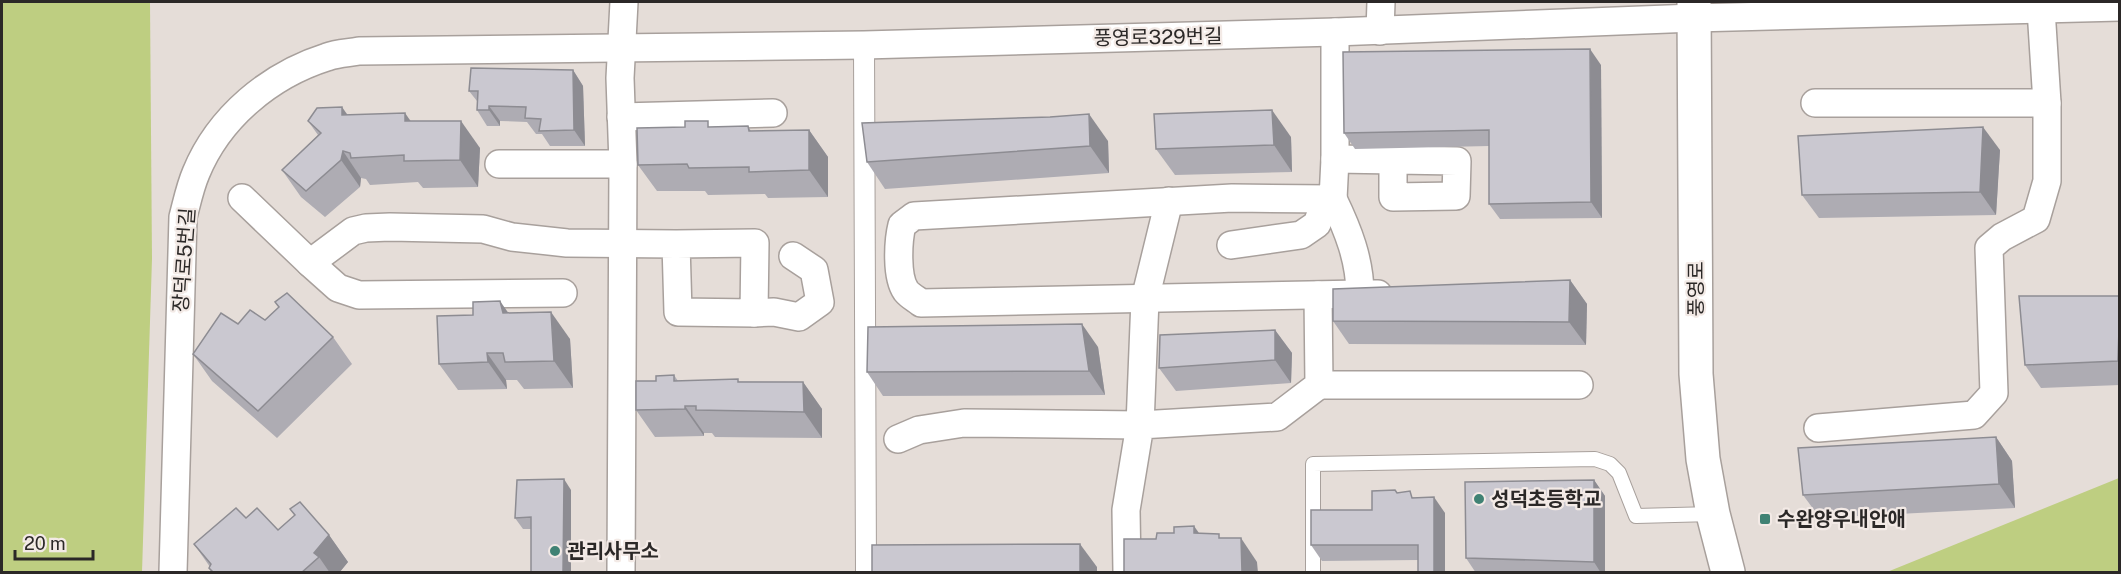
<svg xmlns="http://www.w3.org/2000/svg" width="2121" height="574" font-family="'Public Sans','Noto Sans KR',sans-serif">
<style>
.green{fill:#bece81}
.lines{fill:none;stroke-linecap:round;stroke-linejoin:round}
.service-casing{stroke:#a8a09c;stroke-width:16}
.pedestrian-casing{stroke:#a8a09c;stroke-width:22}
.minor-casing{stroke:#a8a09c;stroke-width:30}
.secondary-casing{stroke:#a8a09c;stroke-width:36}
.service{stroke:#fff;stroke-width:14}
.pedestrian{stroke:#fff;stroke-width:20}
.minor{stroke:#fff;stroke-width:27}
.secondary{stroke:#fff;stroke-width:33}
.wall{fill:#aeacb3}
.shaded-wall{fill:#8d8c92}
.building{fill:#cac8d0;stroke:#8d8c92;stroke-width:1.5}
.poi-dot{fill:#408274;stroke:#f3eae6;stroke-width:2}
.labels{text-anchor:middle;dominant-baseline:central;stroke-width:4.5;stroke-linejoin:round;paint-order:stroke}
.street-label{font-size:20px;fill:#2b2827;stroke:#f3eae6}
.poi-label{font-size:20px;font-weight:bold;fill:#2b2827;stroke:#f3eae6;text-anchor:start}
</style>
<rect width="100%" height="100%" fill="#e5ddd8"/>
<!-- green -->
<g class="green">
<path d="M2,2H150L152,259L142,572H2Z"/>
<path d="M2119,478V572H1887Z"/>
</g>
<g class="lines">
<defs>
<path id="service" d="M1313,572V464L1595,459L1610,464L1619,473L1636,516L1713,514"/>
<path id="pedestrian" d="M864,45L866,572"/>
<g id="minor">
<path d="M1380,31L1381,2"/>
<path d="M1335,32V159L1333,199L1232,198L914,216L902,225C898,241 896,277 906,291C910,296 916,299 921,303L1360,294"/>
<path d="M1815,103H2047L2041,9"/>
<path d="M621,117L773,113"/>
<path d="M1335,159L1457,161L1456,196L1393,197V160"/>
<path d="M499,164H623"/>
<path d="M242,198L310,263L353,231L366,228L390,227L483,229L512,237L567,243L676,244L755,243L754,313L678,312L676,244"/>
<path d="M1333,199C1348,230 1360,260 1360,294H1378"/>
<path d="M1231,245L1301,235L1317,224L1326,199"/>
<path d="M310,263L338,288L359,295L563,293"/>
<path d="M754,313L774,312L799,317L820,302L814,270L793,256"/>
<path d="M1319,385H1579"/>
<path d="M1818,428L1974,415L1994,393L1989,248L2002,237L2036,219L2047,181V103"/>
<path d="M898,439L919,430L964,423L1140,425L1145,299L1169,201"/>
<path d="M173,572L183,217C187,202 190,187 196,173C219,117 270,75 327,57C337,53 348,53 359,51L864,45L1335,32L1694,18L2120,7"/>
<path d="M621,572L623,164L620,78L624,2"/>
<path d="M1127,572L1126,510L1140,425L1277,417L1319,385L1318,295"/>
</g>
<path id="secondary" d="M1694,2L1696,374L1703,459L1713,514L1728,572"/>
</defs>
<!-- service casing -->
<use href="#service" class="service-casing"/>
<!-- pedestrian casing -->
<use href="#pedestrian" class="pedestrian-casing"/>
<!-- minor casing -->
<use href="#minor" class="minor-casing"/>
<!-- secondary casing -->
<use href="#secondary" class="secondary-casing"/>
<!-- service -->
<use href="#service" class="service"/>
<!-- pedestrian -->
<use href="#pedestrian" class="pedestrian"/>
<!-- minor -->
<use href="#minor" class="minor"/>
<!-- secondary -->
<use href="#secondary" class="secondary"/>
</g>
<!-- wall -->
<g class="wall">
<path d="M1601,65L1602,218L1500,219L1489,204V146L1355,149L1344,133Z"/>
<path d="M573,70L583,86L585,146H550L542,134H536L527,122L500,121V126H487L477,110V101L469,91Z"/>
<path d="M348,115L410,121L480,148L478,187L423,188L418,182L370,185L366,179L361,178L360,187L325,217L301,197L282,170L318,135L308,121Z"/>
<path d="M748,126L751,131L809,130L828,157V197L768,198L765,194L708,195L705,191H657L638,165L712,127Z"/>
<path d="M1291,137L1292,172L1175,175L1156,149Z"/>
<path d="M1108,141L1109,173L885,189L867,162Z"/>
<path d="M2000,150L1996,215L1819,218L1802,195Z"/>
<path d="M1570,280L1587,304L1586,345L1349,344L1333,321Z"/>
<path d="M2120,296V385L2041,388L2025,365Z"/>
<path d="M275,302L333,337L352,364L277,438L212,381L193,354L238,324L265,320L279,307Z"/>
<path d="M508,313L570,339L573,388L524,389L517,380H506L507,389L458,390L439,364Z"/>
<path d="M1275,330L1292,353L1291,383L1176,391L1159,368Z"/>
<path d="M1098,347L1105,395L883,396L867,372Z"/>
<path d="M674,375L678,381L803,382L822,409V438L715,437L712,433H704V436L655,437L636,410L656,381Z"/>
<path d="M1996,437L2012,461L2015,508L1820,518L1803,495Z"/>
<path d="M1594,480L1605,496V573H1476L1466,558Z"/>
<path d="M571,490V573H531V529H523L515,518Z"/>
<path d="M1398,493L1415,498L1445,513L1418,560L1322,561L1311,545L1372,510Z"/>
<path d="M290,509L329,535L348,562L339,573H212L209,568L210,567L194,544L246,518L278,530L295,516Z"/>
</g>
<!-- shaded-wall -->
<g class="shaded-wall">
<path d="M1590,49L1601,65L1602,218L1591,202Z"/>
<path d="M573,70L583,86L585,146L574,130Z"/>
<path d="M489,106L500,121V126L489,110Z"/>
<path d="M342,107L361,134L342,115Z"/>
<path d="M1272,110L1291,137L1292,172L1274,145Z"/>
<path d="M405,113L424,140L405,121Z"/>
<path d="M1089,114L1108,141L1109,173L1090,146Z"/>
<path d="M461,121L480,148L478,187L460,160Z"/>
<path d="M1983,127L2000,150L1996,215L1980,192Z"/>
<path d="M809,130L828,157V197L809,170Z"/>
<path d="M343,151L361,178L360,187L341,160Z"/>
<path d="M1570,280L1587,304L1586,345L1569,322Z"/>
<path d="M500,301L519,328L503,313Z"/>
<path d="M551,312L570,339L573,388L554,361Z"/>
<path d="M2120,312V363L2118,361Z"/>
<path d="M1082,324L1098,347L1105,395L1089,371Z"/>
<path d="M1275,330L1292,353L1291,383L1275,360Z"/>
<path d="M487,353L506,380L507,389L488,362Z"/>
<path d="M803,382L822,409V438L804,412Z"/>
<path d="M685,406L704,433V436L685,409Z"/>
<path d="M1996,437L2012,461L2015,508L1999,484Z"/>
<path d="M564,479L571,490V573H563Z"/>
<path d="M1594,480L1605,496V573H1601L1594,562Z"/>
<path d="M1434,497L1445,513V573H1434Z"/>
<path d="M1194,526L1211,550L1194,533Z"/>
<path d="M329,535L348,562L339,573H330L319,557L314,553Z"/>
<path d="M1241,538L1257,562L1258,573H1242Z"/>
<path d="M1080,544L1097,567V573H1080Z"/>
</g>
<!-- building -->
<g class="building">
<path d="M1590,49L1591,202L1489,204V130L1344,133L1343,52Z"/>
<path d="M471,68L573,70L574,130L539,131L541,119L525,118L526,107L489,106V110H477L478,91H469Z"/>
<path d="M342,107V115L405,113V121H461L460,160L404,161V155L351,158L350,153L343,151L341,160L306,191L282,170L321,133L308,121L317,108Z"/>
<path d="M1272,110L1274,145L1156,149L1154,114Z"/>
<path d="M1089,114L1090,146L867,162L862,123L1050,117Z"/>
<path d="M685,121H708V127L748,126L749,131L809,130V170L749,172V167L689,168L687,164L638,165L637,128L685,127Z"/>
<path d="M1983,127L1980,192L1802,195L1798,136Z"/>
<path d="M1570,280L1569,322L1333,321V289Z"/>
<path d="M287,293L333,337L258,411L193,354L221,313L238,324L250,310L265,320L279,307L275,302Z"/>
<path d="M2019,296H2120L2118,361L2025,365Z"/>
<path d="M500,301L503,313L551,312L554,361L505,362L503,353H487L488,362L439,364L437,316L473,315V302Z"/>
<path d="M1082,324L1089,371L867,372L868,327Z"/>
<path d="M1275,330V360L1159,368L1160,335Z"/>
<path d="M674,375V381L738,379V382H803L804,412L696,410V406H685V409L636,410V381H656V376Z"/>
<path d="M1996,437L1999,484L1803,495L1798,448Z"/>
<path d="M564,479L563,573H531V517L515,518L517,480Z"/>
<path d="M1594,480V562L1466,558L1465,482Z"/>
<path d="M1395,490L1397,493L1410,491L1412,498L1434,497V573H1418V545H1311V510H1372V491Z"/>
<path d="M300,502L329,535L314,553L319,557L301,573H214L209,568L211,564L194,544L236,508L246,518L257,508L278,530L295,515L290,509Z"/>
<path d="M1194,526V533L1219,534V538H1241L1242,573H1124V539H1156L1157,533H1174V527Z"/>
<path d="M1080,544V573H872V545Z"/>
</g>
<!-- markers -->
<g class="poi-dot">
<circle cx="1479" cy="499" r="6"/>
<rect x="1759" y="513" width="12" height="12" rx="3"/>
<circle cx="555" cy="551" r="6"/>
</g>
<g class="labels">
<!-- street labels -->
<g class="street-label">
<text transform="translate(1158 37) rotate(-1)">풍영로329번길</text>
<text transform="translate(184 260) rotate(-86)">장덕로5번길</text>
<text transform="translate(1696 289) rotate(-90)">풍영로</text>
</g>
<!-- poi labels -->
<g class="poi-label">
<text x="1491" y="499">성덕초등학교</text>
<text x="1777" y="519">수완양우내안애</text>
<text x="567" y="551">관리사무소</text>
</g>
</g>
<!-- border -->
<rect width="2121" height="574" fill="none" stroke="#2b2827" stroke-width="6"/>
<!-- scale -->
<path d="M15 550v9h78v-9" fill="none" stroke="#2b2827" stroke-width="3"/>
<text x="24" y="550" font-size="18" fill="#2b2827" stroke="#f3eae6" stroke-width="4.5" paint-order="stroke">20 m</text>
</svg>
